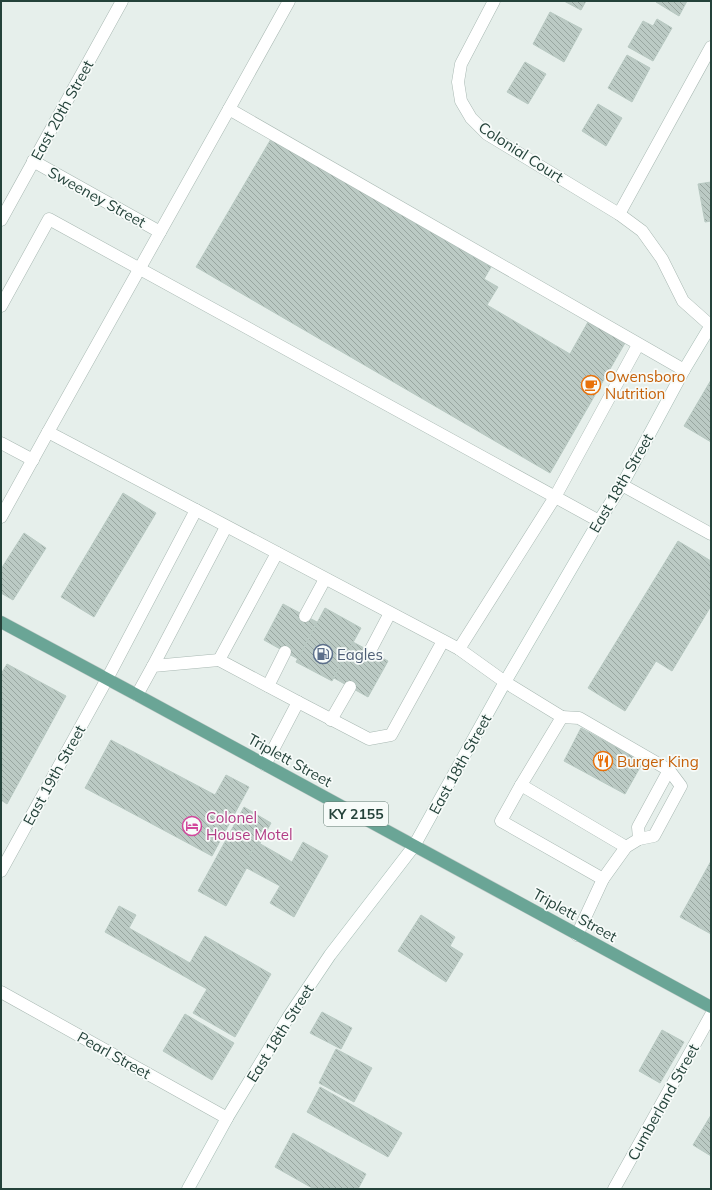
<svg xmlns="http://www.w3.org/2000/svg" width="712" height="1190" font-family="Mulish,sans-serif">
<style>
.building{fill:url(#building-back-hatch);stroke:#b8c9c2}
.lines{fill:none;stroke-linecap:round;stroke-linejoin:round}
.lane-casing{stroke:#a8b8b2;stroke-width:13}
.street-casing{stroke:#a8b8b2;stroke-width:13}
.secondary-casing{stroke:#a4bbb3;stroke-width:13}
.primary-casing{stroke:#c2cac8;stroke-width:13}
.lane{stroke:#fff;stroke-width:12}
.street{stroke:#fff;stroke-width:12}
.secondary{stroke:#fff;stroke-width:12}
.primary{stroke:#6aa596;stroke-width:12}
.labels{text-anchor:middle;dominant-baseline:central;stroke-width:3.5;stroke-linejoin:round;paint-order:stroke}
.shield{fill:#f7fbf9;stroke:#637a73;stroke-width:1}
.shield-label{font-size:14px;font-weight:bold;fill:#24423a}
.street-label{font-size:15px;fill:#24423a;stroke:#f7fbf9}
.food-label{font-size:15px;fill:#c56008;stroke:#f7fbf9;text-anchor:start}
.service-label{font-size:15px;fill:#4e5e75;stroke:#f7fbf9;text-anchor:start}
.hotel-label{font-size:15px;fill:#b23c85;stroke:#f7fbf9;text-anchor:start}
</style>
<defs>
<pattern id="building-back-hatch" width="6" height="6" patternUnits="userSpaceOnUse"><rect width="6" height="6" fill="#bbcac4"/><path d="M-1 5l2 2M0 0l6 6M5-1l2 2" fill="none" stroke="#98a6a0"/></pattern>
</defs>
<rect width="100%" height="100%" fill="#e6efeb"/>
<!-- building -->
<g class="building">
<path d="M564,1H586L581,10Z"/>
<path d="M657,1H687L679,16L656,2Z"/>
<path d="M550,12L582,29L564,62L533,44Z"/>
<path d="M657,19L672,28L653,61L628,47L643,21L653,26Z"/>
<path d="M627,55L650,68L632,102L608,88Z"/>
<path d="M525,62L546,74L528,104L507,92Z"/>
<path d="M598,104L622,118L606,146L582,131Z"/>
<path d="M271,139L491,267L484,279L498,287L487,305L570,354L588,322L625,343L550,473L196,267Z"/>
<path d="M711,182V221L705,222L698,184Z"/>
<path d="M711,380V442L684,426Z"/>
<path d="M123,493L156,513L94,617L61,597Z"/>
<path d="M24,533L46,548L13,600L1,593V569Z"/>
<path d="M678,541L711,561V606L672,671L656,661L625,711L588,688Z"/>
<path d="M283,604L317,622L298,659L264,640Z"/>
<path d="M325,608L361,628L332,681L296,662Z"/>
<path d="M353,642L388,661L368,697L334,678Z"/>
<path d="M7,664L66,696L7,804L1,800V674Z"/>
<path d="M581,728L643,762L625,794L564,761Z"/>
<path d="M111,740L215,795L226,775L249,787L212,856L85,788Z"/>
<path d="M244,807L271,823L226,906L198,891Z"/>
<path d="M257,842L292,862L303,842L328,856L294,917L270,903L280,886L243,866Z"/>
<path d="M711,861V934L680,917Z"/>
<path d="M119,906L136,915L129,928L190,963L205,936L271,974L235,1037L193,1013L207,989L105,932Z"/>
<path d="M421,915L455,937L450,946L463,954L446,982L398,951Z"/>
<path d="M322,1012L352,1028L341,1049L310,1033Z"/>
<path d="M185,1014L234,1043L212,1080L163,1051Z"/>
<path d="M662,1030L684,1042L660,1083L639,1071Z"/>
<path d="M336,1049L372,1068L354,1102L319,1083Z"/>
<path d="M320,1087L402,1133L388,1157L307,1112Z"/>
<path d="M711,1115V1156L693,1145Z"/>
<path d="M293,1133L366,1174L358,1189H314L275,1167Z"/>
</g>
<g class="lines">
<defs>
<g id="lane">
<path d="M229,109L289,1"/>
<path d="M1,306L49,219L599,521"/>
<path d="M1,443L33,460"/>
<path d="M196,510L459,649L505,682L562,717L521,785L626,847L603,879L577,935"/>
<path d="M1,517L48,432"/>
<path d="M277,553L219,660L298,702"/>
<path d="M305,616L325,579"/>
<path d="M459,649L555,497L638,345"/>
<path d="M370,651L390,613"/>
<path d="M153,666L226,527"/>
<path d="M107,679L196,510L48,432L229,109L684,370"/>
<path d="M268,686L285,652"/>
<path d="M137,695L153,666L219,660"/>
<path d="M562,717L579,718L669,770L638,827L639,839L626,847"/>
<path d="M331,720L350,687"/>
<path d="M265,765L298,702L369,739L391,735L443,641"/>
<path d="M521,785L501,821L603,879"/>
<path d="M639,839L654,836L681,786L669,770"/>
</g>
<g id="street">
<path d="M494,1L461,64L458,82L461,101L471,118L487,134L619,214L642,231L662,259L683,301L711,326"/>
<path d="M33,161L160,232"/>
<path d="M619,214L711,47"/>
<path d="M1,220L122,1"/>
<path d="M622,485L711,534"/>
<path d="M1,871L107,679"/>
<path d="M1,992L227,1118"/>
<path d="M614,1189L711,1015"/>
</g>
<path id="secondary" d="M188,1189L227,1118L289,1016L330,955L414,846L505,682L599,521L622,485L684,370L711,325"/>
<path id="primary" d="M1,622L137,695L711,1007"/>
</defs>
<!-- lane casing -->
<use href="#lane" class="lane-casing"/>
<!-- street casing -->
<use href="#street" class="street-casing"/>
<!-- secondary casing -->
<use href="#secondary" class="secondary-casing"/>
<!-- primary casing -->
<use href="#primary" class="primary-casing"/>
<!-- lane -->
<use href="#lane" class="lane"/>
<!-- street -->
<use href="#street" class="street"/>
<!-- secondary -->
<use href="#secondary" class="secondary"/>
<!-- primary -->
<use href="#primary" class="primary"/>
</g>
<!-- icons -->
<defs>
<symbol id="cafe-ring" viewBox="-11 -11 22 22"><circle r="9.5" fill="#f7fbf9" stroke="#e8710a" stroke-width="1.5"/><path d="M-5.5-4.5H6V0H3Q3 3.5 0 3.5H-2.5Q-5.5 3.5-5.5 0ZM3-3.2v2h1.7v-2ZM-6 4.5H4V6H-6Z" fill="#e8710a"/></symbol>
<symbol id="fuel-ring" viewBox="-11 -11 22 22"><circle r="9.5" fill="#f7fbf9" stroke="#5c6f8a" stroke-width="1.5"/><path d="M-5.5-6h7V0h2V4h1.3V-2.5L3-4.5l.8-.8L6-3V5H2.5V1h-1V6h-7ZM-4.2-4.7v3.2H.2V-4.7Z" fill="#5c6f8a"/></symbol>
<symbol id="restaurant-ring" viewBox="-11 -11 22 22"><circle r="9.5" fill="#f7fbf9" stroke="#e8710a" stroke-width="1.5"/><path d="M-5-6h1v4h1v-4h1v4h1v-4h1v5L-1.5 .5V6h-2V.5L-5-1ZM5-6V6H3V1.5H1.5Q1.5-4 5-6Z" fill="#e8710a"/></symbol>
<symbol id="hotel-ring" viewBox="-11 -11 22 22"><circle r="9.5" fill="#f7fbf9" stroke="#d1479c" stroke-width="1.5"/><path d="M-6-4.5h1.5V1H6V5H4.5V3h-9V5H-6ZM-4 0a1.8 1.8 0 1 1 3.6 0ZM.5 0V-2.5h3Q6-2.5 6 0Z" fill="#d1479c"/></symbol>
</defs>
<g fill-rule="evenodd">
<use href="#cafe-ring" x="580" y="374" width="22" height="22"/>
<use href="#fuel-ring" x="312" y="643" width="22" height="22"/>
<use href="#restaurant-ring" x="592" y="750" width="22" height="22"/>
<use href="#hotel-ring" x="181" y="815" width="22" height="22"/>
</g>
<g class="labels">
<!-- shield labels -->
<rect class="shield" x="324" y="802" width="64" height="24" rx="3"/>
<g class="shield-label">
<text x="356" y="814">KY 2155</text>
</g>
<!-- street labels -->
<g class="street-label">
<text transform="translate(62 110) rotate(-61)">East 20th Street</text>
<text transform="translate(521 152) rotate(33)">Colonial Court</text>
<text transform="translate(97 197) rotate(29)">Sweeney Street</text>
<text transform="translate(621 483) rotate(-60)">East 18th Street</text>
<text transform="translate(290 760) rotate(29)">Triplett Street</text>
<text transform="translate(460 764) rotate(-61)">East 18th Street</text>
<text transform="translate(54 775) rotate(-61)">East 19th Street</text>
<text transform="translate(575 915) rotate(29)">Triplett Street</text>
<text transform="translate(280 1033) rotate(-58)">East 18th Street</text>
<text transform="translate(114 1055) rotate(29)">Pearl Street</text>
<text transform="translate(663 1102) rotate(-61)">Cumberland Street</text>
</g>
<!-- food labels -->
<g class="food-label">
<text x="605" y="376">Owensboro<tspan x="605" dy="17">Nutrition</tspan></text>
<text x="617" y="761">Burger King</text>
</g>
<!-- service labels -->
<g class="service-label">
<text x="337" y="654">Eagles</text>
</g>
<!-- hotel labels -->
<g class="hotel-label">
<text x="206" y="817">Colonel<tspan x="206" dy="17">House Motel</tspan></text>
</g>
</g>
<!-- border -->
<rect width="712" height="1190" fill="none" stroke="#24423a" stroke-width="4"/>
</svg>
